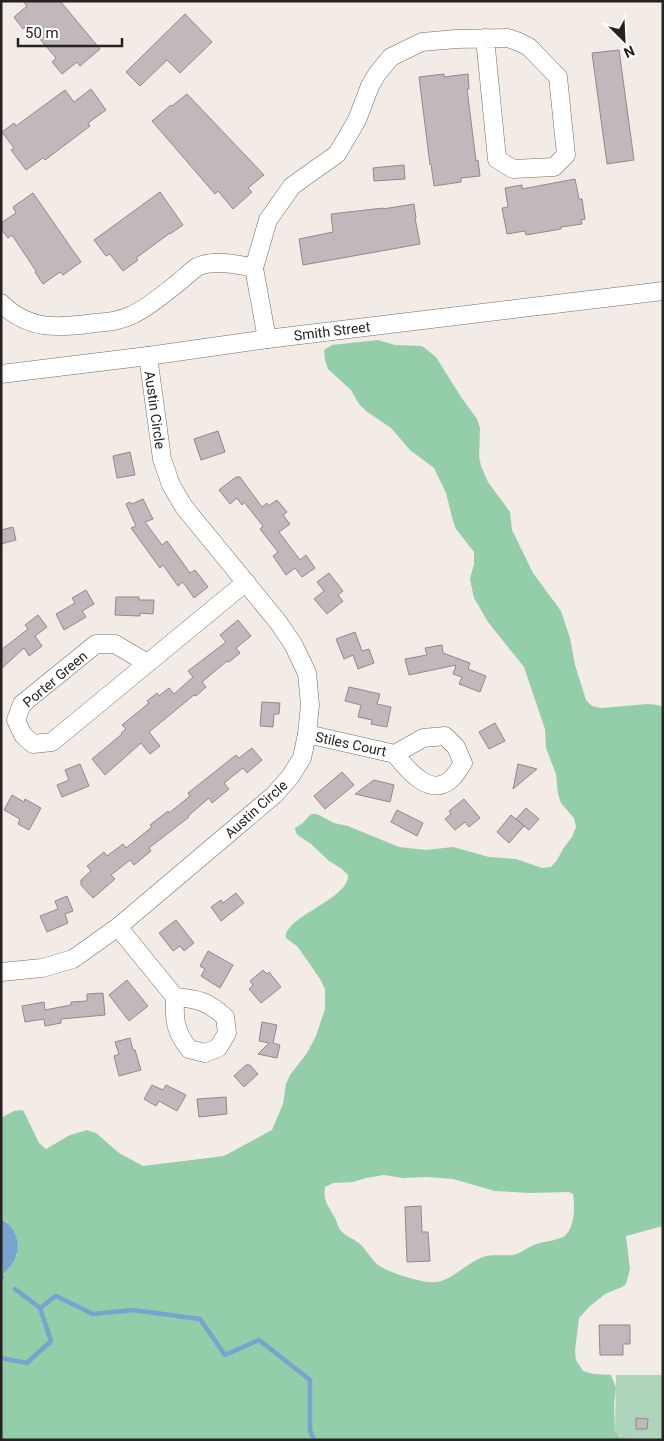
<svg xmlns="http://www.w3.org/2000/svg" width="664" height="1441" font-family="Roboto,sans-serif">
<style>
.green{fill:#aed4bc}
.forest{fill:#93cdaa;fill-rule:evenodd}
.water{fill:#77a3ce}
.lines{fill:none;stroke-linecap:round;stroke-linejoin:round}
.stream{stroke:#77a3ce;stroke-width:4.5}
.building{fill:#c1b8bb;stroke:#92898c}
.minor-casing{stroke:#736d68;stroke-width:19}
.minor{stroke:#fff;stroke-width:18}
.labels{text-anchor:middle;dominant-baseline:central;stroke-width:4;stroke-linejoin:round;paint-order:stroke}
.street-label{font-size:14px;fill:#252321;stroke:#fff}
</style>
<rect width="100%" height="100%" fill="#f2ebe6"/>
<!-- green -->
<path class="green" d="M616,1375H663L662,1440H622V1436L615,1434Z"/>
<!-- forest -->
<path class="forest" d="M378,340L395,345L422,346L436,357L461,397L477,419L480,428L479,456L481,466L488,482L510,512L512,530L533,573L561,611L570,638L575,665L586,700L592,706L601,708L648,704L658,705L663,707V1226L626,1236L630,1269L626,1284L622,1287L605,1294L589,1307L579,1318L575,1351L576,1360L583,1371L593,1374L611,1375L616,1388L614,1404L615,1432L619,1436L632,1440H1V1276L12,1263L17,1255L7,1222L1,1219V1118L14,1111L23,1110L39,1143L46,1149L70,1135L87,1130L96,1133L119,1153L143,1166L224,1156L272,1130L283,1104L286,1084L290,1075L307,1053L316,1036L325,1009V989L320,979L298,947L286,938C283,917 350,899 348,875L342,869L329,861L311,844L299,836L296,833L295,828L303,823L309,816L312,814H317L334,823L348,826L399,847L426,850L453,847L489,857L516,859L542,868L551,867L557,860L563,849L572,837L576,827L574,818L561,803L558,794L556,774L546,748L545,729L524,667L488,622L474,598L470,579L474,564V552L456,529L453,521L446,493L434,468L410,450L391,428L366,411L359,404L351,390L328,369L325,360L324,350L332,345ZM384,1175L403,1178L427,1177L453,1179L495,1191L530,1193L569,1192L573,1194C575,1206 575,1230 563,1237C555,1241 545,1241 537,1244C529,1246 522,1253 513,1255C503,1256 492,1254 483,1257C466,1263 453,1280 436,1282C424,1284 387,1272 378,1265C371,1259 367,1251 361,1245C355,1239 347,1237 342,1232C338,1228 337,1222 335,1218C328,1205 323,1202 325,1187L333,1183L353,1182L366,1178Z"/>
<!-- water -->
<path class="water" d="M1,1219C17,1227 23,1249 12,1264C9,1268 5,1272 1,1276Z"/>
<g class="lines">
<!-- stream -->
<g class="stream">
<path d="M1,1276L2,1277"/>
<path d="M15,1289L40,1308"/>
<path d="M1,1358L27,1363L51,1341L40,1308L56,1296L93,1314L133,1310L200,1319L225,1355L259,1340L310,1380V1430L314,1440"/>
</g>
</g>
<!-- building -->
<g class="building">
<path d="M23,1H60L100,49L80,66L77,62L62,74L52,62L56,58L28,25L23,29L14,17L27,6Z"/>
<path d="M185,14L212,42L180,73L167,60L140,86L126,72Z"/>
<path d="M619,50L634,160L607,164L592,53Z"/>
<path d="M444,74V77L468,74L469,89H467L476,161L478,160L480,176L461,178V182L434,186L431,164L430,165L419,77Z"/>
<path d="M91,89L106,110L88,123L90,126L45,160L43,158L26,170L11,150L14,148L2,132L14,123L16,126L65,90L74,102Z"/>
<path d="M187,94L264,175L248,188L252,192L233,209L218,191L215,194L152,121L171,105L172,106Z"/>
<path d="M404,165L405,179L374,181L373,168Z"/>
<path d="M575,179L579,199H582L585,219L581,220L582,224L561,227V229L526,235L525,231L507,234L502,208L508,207L505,188L522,185V189Z"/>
<path d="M160,192L183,225L170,234V233L136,258L138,260L123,271L110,254L106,256L94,240Z"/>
<path d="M33,193L81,262L63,275L60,272L43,284L35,272L36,271L12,235L8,238L1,229V223L16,213L13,207Z"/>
<path d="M414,204L416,218H415L420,244L303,265L299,239L333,232L331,214L383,208V209Z"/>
<path d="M218,431L225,452L201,460L194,439Z"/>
<path d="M130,452L135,475L117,478L113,456Z"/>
<path d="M236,477H240L262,507L267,503L268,506L277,500L287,512L283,515L290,524L279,532L300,560L306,555L315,568L302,577L295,568L286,575L273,556L278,552L260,529L263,526L244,502L242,505L237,498L230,504L219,490Z"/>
<path d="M143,499L153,519L145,522L162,545L167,541L190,573L195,570L208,587L194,598L183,582L178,586L163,565L160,568L131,528L136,526L126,504L130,502L132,504Z"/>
<path d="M13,527L16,540L1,544V530Z"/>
<path d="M329,573L343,591L338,595L343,601L327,614L314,599L324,591L317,582Z"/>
<path d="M86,590L94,604L82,611L86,617L64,630L56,614L75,603L72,598Z"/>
<path d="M116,597H139V600H154L153,614L140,613V616L115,615Z"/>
<path d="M38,615L47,627L35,636L42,646L29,656L24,648L1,669V650L28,629L25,625Z"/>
<path d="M238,620L251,636L236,648L240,653L229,662L227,661L202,682L206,687L196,696L194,695L149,732L160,746L150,754L141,743L105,775L92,759L122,734L121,733L126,729L122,725L149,703L147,701L157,693L159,696L169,688L174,694L193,677L188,671L226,642L220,635Z"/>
<path d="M355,632L362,651L369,649L374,663L358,669L353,655L344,659L336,639Z"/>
<path d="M442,645L443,653L470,663L468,669L486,676L480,692L459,684L462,677L453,674L456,665L409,675L405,659L427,655L425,648Z"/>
<path d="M349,687L380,694L377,704L391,707L387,727L371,724L372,720L358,717L361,705L345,701Z"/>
<path d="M262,702L280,703L279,714H274L273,727L260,726Z"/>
<path d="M495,723L505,741L489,749L479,732Z"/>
<path d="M252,748L262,760L247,773L243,768L224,783L229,789L212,803L209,798L188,816L189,817L149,848L151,851L134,865L130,860L111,875L115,879L93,898L81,885V880L91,871L87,866L104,852L107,856L123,844L126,848L152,827L150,825L168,811L169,813L190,796L188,793L207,778L236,755L239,758Z"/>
<path d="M80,764L89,786L62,797L57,785L69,780L65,770Z"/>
<path d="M518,764L537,769L513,789Z"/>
<path d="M342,772L354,785L325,809L314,796Z"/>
<path d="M374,780L394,785L390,802L355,794Z"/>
<path d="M12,795L24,802L25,799L41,808L29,830L18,824L20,819L4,810Z"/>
<path d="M464,799L480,818L469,827L465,822L455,830L445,819L451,814L449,811Z"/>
<path d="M526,808L539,819L529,830L516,819Z"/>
<path d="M397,810L423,823L417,836L391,822Z"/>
<path d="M511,815L524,826L509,843L497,832Z"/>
<path d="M236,893L244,903L221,921L211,907L221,900L223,903Z"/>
<path d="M67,896L73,911L65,914L68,923L47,932L40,916L58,909L55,901Z"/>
<path d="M176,920L194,943L184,951L180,946L173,951L159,933Z"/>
<path d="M208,951L233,965L220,988L201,976L205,969L200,966Z"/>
<path d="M263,970L267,974L269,972L281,987L261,1003L249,989L253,985L250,981Z"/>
<path d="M127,980L148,1006L129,1021L109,995Z"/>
<path d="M103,993L105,1015L61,1019V1023L45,1026L44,1019L25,1022L22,1006L44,1002L45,1010L71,1005V1002L87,1001V994Z"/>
<path d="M262,1022L277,1025L273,1043L280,1045L277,1058L258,1054L269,1043L259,1041Z"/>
<path d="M130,1038L133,1050H135L141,1070L119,1076L114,1056L119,1054L115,1042Z"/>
<path d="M246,1065H250L258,1074L244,1087L234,1076Z"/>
<path d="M152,1085L163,1090L166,1085L186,1095L177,1111L159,1101L156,1106L144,1099Z"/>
<path d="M226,1097L227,1114L199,1117L197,1099Z"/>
<path d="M421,1206L422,1232H428L430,1261L407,1262L405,1207Z"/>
<path d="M599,1325H630V1344H623V1355H600Z"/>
<path d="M636,1418L648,1419L647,1429H636Z"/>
</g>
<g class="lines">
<defs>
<g id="minor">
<path d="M1,303C29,331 59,328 95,323C108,322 120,321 132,315C149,307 165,293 179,282C185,277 191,271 197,267C213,259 237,264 254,268"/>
<path d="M267,339L254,268L268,220L292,186L337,154L357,120L370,86L377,74L391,57L422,42L456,39L508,38L519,42L529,47L558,77L566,155L554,167L513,169L497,159L485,38"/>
<path d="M1,374L148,356L267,339L663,291"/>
<path d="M147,663L115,644H96L22,704L16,720L23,735L33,744L52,742L246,582"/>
<path d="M307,734L395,754C408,771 433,801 454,776C458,772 460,767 463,763L456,747L445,736L423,738L395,754"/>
<path d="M118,927L175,997C174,1020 175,1031 189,1049L205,1053L218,1048L227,1033L225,1017C207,1001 198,999 175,997"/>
<path d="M1,972L42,968L73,959L118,927L274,795L290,777L302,758L307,734L310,705L307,673L293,644L278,622L184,507L171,485L162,459L148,356"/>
</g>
</defs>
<!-- minor casing -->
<use href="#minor" class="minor-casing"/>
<!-- minor -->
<use href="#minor" class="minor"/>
</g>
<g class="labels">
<!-- street labels -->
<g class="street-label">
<text transform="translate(332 331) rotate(-7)">Smith Street</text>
<text transform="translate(155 410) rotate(82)">Austin Circle</text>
<text transform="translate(55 679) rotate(-40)">Porter Green</text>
<text transform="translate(351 744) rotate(12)">Stiles Court</text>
<text transform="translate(256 809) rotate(-42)">Austin Circle</text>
</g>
</g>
<!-- border -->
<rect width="664" height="1441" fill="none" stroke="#252321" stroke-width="5"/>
<!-- north arrow -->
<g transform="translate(624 40) rotate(156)" stroke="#ffffff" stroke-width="4" paint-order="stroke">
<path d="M0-4L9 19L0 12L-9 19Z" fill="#252321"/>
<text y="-8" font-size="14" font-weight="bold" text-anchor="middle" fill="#252321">N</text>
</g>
<!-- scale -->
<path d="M18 38v8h104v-8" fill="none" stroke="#252321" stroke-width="2.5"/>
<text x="25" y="38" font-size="15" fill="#252321" stroke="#ffffff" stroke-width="4" paint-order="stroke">50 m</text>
</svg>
